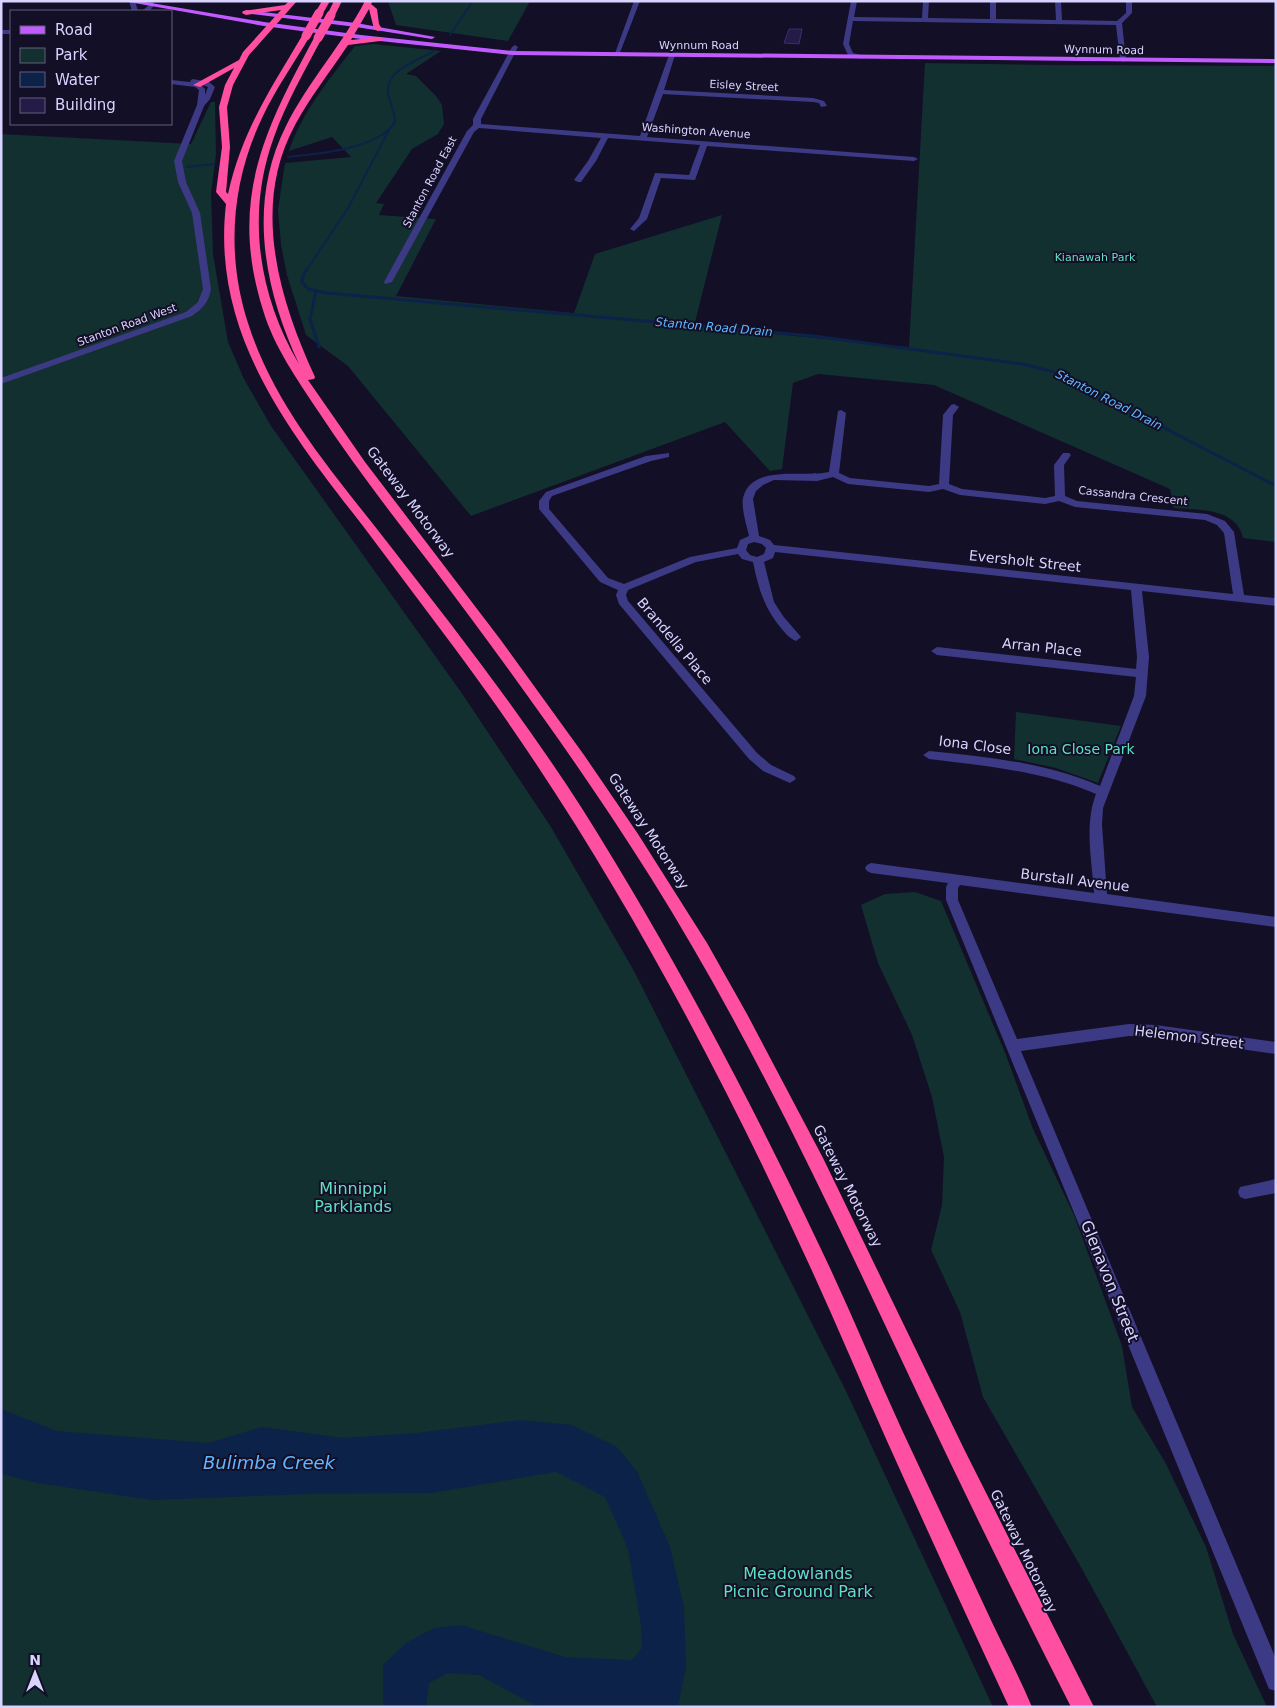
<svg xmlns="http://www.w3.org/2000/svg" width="1277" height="1708" font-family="'DejaVu Sans',sans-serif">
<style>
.green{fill:#12302f}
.water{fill:#0c2248}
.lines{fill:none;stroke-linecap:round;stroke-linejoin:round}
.stream-far1{stroke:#0c2248;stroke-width:2}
.stream{stroke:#0c2248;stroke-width:3}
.building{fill:#241b47;stroke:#3b2d73}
.minor{fill:#3d3a85;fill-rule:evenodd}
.major{fill:#c25bff;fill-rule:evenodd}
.highway{fill:#ff4fa3;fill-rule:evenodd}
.highway-bridge{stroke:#ff4fa3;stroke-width:9}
.labels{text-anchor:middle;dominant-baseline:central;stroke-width:4;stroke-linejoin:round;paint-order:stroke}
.far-street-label{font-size:11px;fill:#d9d4ff;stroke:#130f26}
.far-park-label{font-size:11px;fill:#5fe0c0;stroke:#130f26}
.far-water-label{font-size:12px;font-style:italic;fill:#62b6ff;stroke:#130f26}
.street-label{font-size:14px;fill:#d9d4ff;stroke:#130f26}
.park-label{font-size:14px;fill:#5fe0c0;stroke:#130f26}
.near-park-label{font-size:16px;fill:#5fe0c0;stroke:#130f26}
.near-street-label{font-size:16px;fill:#d9d4ff;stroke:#130f26}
.near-water-label{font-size:18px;font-style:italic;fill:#62b6ff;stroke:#130f26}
</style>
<rect width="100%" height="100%" fill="#130f26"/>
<!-- green -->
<g class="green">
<path d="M388,1H530L508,41L396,25Z"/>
<path d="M374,44L441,51L406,74L416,76L436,96L442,105L444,124L438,134L412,149L376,203L384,204L379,215L436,219L396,296L574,313L595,254L722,215L694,326L909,347L925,63L1050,65L1276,66V542L1243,538C1237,508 1199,510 1174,508L1170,489L934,385L818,374L793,383L782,469L770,471L725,422L471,516L348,366L306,335L287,275L281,245L278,210L285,163L351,157L332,137L289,151C302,112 330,78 355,46Z"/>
<path d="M211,102H215L216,155L211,193L213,254L228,342L244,379L271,426L461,692L551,827L634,971L846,1391L993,1707H1V134L191,144Z"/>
<path d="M1016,712L1121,726L1098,783L1056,768L1014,759Z"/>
<path d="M915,892L941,901L1006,1055L1033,1129L1074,1215L1122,1346L1132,1407L1165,1462L1206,1547L1233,1634L1267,1707H1157L1082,1569L983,1397L960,1312L931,1250L942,1205L944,1157L932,1097L912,1035L878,963L861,905L885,894Z"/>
</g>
<!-- water -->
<path class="water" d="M1,1409L57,1431L208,1443L262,1427L344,1438L416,1433L520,1420L572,1425L617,1447L637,1471L670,1547L684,1607L686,1667L678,1707H538L479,1675L448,1673L429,1683L426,1707H383V1665L406,1643L434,1628L461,1625L565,1657L632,1660L642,1648L641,1625L628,1549L605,1497L556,1472L431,1493L307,1494L152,1500L37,1483L1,1474Z"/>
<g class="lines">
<!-- stream-far1 -->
<g class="stream-far1">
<path d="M450,35L473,1"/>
<path d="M288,157C317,154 379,149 395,122C395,111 389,102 388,92C386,68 420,61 435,50"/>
<path d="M186,167L214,164"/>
<path d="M306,271L348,208L389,130"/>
</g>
<!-- stream -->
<g class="stream">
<path d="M307,269L303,275L302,282L308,289L327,293L814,336L1022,364L1051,371L1078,383L1276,486"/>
<path d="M316,291L310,319L319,347"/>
</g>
</g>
<!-- building -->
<path class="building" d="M789,29H802L799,44L784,43Z"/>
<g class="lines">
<!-- minor -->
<g class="minor">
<path d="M129,1H135L138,11H132Z"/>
<path d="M146,1H152L155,5L149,11H142L149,5Z"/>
<path d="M634,1H640L619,55L614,56Z"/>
<path d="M851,1H857L854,17L922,18L923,1H929L928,18L990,19V1H996V19L1056,20L1055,1H1061L1062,20L1117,21L1126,13V1H1132V13L1122,23L1126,60L1123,62L1120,60L1116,25L853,21L849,44L853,53L864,56L865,57L862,59L848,55L843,44Z"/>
<rect x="1" y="30" width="10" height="4"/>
<path d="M515,45L518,47L481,119V124L640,136L669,55L672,53L675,55L664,90L813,98L824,101L827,106L821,107L819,103L813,102L663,94L647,137L914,157L918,159L914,161L707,146L695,180L661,178L647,219L634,231L630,229L639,218L655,173L689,175L700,145L608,138L596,161L581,182H578L574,180L588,161L601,138L479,128L474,132L392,282L385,284L384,282L467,131L473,125V119L512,47Z"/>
<path d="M193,79L209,82L215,87L210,99L204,106L182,161L186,182L200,213L211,289C209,302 202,309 192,316L1,384V378L186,312L198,302L203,289L192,213L178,182L174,161L197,105L199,90L195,87L171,84V80L190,82L191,80ZM200,84L208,87L205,95V89Z"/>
<path d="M954,404L959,407L953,415L949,484L962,489L1045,498L1055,496L1054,465L1063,453H1069L1071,455L1064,465L1065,496L1077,501L1207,514L1225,521L1234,532L1244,595L1276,598V606L1142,591L1149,657L1146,696L1103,808L1102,825L1107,894L1276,917V927L960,885L958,888V900L1017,1039L1129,1024L1156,1025L1276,1042V1054L1156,1037L1129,1036L1021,1051L1276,1659V1691L1269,1689L946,900V887L948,883L871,873L867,871L865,868L867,865L871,863L1094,893C1092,861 1084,825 1096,794C1043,771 986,766 929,759L923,755L929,751C987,757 1045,762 1100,786L1134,696L1136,677L937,655L931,651L937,647L1136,669L1137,657L1131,590L775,552L773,558L764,562L774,602L783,616L801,637L796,641C790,639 785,633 781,628C764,608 758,587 753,562L742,559L738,554L696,562L628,590L626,595L628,601L757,753L771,765L794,776L796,779L790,783L763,771L749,759L619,604L616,595L618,590L600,582L539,509V501L546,492L646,456L669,453V457L651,461L552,496L549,501V509L608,578L624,584L690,557L737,548L740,540L749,536C747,526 741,509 743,498C751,463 805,478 829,472L838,411L841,410L846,413L839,473L850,478L929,486L939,484L943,415L951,405ZM833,477L848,484L929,492L943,489L960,495L1045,504L1059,501L1075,507L1205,520L1217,525L1224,533L1233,594L774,545L770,540L759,536L753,499L756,491L763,485L774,480L817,481ZM754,542L762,544L766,548L764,554L757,557L750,555L746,550L748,544Z"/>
<path d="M1276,1179V1193L1245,1199L1240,1197L1238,1192L1240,1187Z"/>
</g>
<!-- major -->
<g class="major">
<path d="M123,1H139L264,22L361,35L513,51L1276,59V63L513,55L361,39L264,26Z"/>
<path d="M246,10L356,23L435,37L432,39L356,27L244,13L243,12Z"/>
</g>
<!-- highway -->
<g class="highway">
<path d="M289,1H297L249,55L233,85L227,107L230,147L226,192L228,194C242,131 270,90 302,36L309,34L310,36C294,63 275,90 262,118C231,183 226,255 248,323C275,409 337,477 391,547C458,633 524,718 583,810C671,950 749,1097 820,1247C849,1307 874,1369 902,1430C929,1488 956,1545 983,1603C999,1638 1017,1672 1032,1707H1009C968,1619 927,1530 887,1441C860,1381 835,1320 807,1260C709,1047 597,839 456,650C425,609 394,567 363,526C288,430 211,333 226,204L216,192L222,147L219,107L225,85L234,68L200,87L193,85L239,60L243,52L281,10L246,15L242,13L243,11L285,5Z"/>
<path d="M322,1H330L322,15H316L315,13Z"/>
<path d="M334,1H342L334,17H328L327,15Z"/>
<path d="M365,1H373L371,4L377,9L379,24L382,29L378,31L374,29L369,9L351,40L380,37L384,39L380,41L348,45C330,72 310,97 295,125C251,206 279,299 315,377L314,379L308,380L365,462L500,639L584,755L638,834L707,943L747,1014L823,1158L965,1451L1094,1707H1071C1019,1604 968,1501 919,1397C836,1221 755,1044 651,878C583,770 508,667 431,565C392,515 353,464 318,411C297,379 274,347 263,310C229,202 263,132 314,38L321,36L322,38C305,70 286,103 274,137C246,213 258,295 299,364C264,289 247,203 286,126C308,82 342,45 365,1Z"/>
</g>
<!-- highway-bridge -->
<g class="highway-bridge">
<path d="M306,36L319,13"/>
<path d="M318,38L331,15"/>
</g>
</g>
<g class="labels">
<!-- far-street labels -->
<g class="far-street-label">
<text x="699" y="45">Wynnum Road</text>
<text transform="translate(1104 50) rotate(1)">Wynnum Road</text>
<text transform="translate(744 86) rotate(3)">Eisley Street</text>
<text transform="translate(696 131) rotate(4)">Washington Avenue</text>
<text transform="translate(430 182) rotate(-62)">Stanton Road East</text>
<text transform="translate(127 325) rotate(-20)">Stanton Road West</text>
<text transform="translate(1133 496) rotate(6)">Cassandra Crescent</text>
</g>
<!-- far-park labels -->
<g class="far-park-label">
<text x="1095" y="257">Kianawah Park</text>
</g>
<!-- far-water labels -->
<g class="far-water-label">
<text transform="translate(714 327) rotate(5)">Stanton Road Drain</text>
<text transform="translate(1109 400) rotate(27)">Stanton Road Drain</text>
</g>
<!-- street labels -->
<g class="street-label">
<text transform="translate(411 502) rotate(53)">Gateway Motorway</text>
<text transform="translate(1025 561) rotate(6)">Eversholt Street</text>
<text transform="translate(675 641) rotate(50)">Brandella Place</text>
<text transform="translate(1042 647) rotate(6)">Arran Place</text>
<text transform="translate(975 745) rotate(7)">Iona Close</text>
<text transform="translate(649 831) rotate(57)">Gateway Motorway</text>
<text transform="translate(1075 880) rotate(7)">Burstall Avenue</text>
<text transform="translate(1189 1037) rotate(7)">Helemon Street</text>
<text transform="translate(848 1186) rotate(63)">Gateway Motorway</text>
<text transform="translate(1024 1551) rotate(64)">Gateway Motorway</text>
</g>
<!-- park labels -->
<g class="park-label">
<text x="1081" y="749">Iona Close Park</text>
</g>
<!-- near-park labels -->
<g class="near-park-label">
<text x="353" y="1188">Minnippi<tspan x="353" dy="18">Parklands</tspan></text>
<text x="798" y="1573">Meadowlands<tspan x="798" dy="18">Picnic Ground Park</tspan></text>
</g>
<!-- near-street labels -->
<g class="near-street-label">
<text transform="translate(1110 1281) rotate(68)">Glenavon Street</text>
</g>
<!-- near-water labels -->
<g class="near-water-label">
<text x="269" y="1462">Bulimba Creek</text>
</g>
</g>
<!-- border -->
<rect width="1277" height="1708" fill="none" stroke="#d9d4ff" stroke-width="5"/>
<!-- legend -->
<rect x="10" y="10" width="162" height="115" fill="#130f26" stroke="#625e7d"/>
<rect x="20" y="26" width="25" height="8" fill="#c25bff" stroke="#625e7d"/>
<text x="55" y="35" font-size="15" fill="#d9d4ff">Road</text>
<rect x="20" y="48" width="25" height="15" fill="#12302f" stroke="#625e7d"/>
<text x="55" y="60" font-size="15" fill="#d9d4ff">Park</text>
<rect x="20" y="72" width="25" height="15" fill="#0c2248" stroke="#625e7d"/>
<text x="55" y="85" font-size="15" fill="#d9d4ff">Water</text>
<rect x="20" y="98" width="25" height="15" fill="#241b47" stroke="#625e7d"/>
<text x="55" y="110" font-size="15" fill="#d9d4ff">Building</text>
<!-- north arrow -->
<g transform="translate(35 1673)" stroke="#130f26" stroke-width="4" paint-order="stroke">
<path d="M0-4L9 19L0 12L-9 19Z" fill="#d9d4ff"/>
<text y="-8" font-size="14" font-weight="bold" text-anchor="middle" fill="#d9d4ff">N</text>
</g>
</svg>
